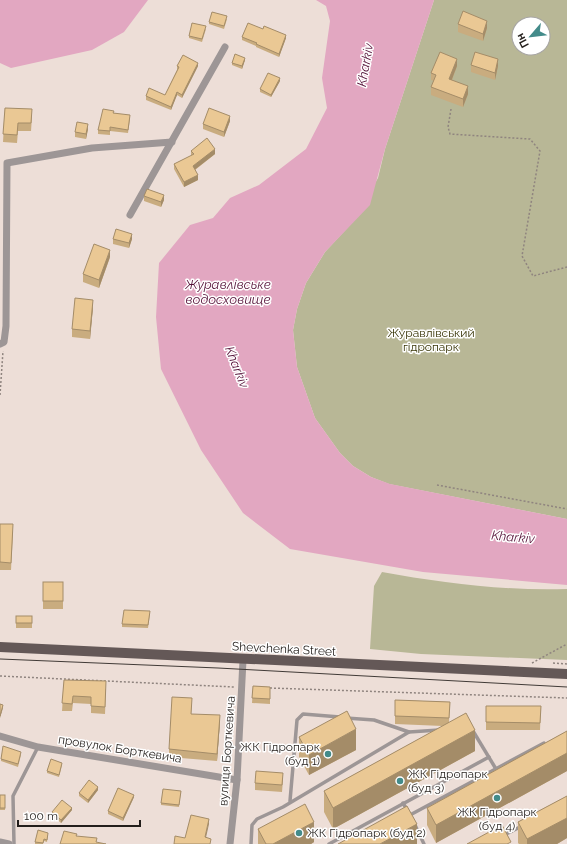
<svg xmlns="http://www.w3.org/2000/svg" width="567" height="844" font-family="Raleway,sans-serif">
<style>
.green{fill:#b8b796;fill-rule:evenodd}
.water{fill:#e2a7c1}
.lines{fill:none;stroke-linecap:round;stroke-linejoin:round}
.path{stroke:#8f847f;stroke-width:1.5;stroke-dasharray:2 2;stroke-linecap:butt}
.service{stroke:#9d9696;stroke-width:3.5}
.minor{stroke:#9d9696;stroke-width:7}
.primary{stroke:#645857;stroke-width:10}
.tram{stroke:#413b37;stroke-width:1}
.wall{fill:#c9ac7f}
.shaded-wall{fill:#a48c68}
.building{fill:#eac894;stroke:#a48c68}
.poi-dot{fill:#438b8a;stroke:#fff;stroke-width:1.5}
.labels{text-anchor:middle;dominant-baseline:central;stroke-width:3;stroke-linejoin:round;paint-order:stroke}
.park-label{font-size:12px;fill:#363304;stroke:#fff}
.street-label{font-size:12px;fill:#231e1b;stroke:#fff}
.poi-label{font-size:12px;fill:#231e1b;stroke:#fff;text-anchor:start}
.water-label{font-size:13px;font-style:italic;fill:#541037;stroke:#fff}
</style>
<rect width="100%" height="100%" fill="#edded7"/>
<!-- green -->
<g class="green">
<path d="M434,0H567V519L389,484L371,477L353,466L340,453L315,418L297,367L293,330L297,309L306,283L325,252L351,224L378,178L385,149ZM519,24H543V48H519Z"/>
<path d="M382,572C442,583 505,591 567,589V660L421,654L370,649L374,586Z"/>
</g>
<!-- water -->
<g class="water">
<path d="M0,0H148L124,32L92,50L11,68L0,63Z"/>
<path d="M316,0H434L385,149L370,205L325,252L306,283L297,309L293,330L297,367L315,418L340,453L353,466L371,477L390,484L567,519V585L423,572L290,549L243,513L201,450L161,369L156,317L159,263L190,225L213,218L230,198L259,185L306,149L327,108L322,78L330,21L326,6Z"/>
</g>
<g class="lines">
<!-- path -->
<g class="path">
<path d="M451,109L448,127L450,134L530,139L540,151L522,256L533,276L567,267"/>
<path d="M0,395L3,351"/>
<path d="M437,485L567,509"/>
<path d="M532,663L567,644"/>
<path d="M553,663L567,664"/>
<path d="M0,676L234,687"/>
<path d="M270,688L567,698"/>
</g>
<!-- service -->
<g class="service">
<path d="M473,731L496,769"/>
<path d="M409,732L439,730"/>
<path d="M290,801L297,720L303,714L340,717"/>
<path d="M403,803L410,815L544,743"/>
<path d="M415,825L424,844"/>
<path d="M504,835L522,826"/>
<path d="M14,844L13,796L38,747"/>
<path d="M251,844L252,825L257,819L283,807L409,732L374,720L346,718"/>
<path d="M329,844L489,757"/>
</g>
<!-- minor -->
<g class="minor">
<path d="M130,215L225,47"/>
<path d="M0,344L4,342L6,326L7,163L92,148L172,142"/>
<path d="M0,736L38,747L237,780"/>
<path d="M0,842L9,844"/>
<path d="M230,844L237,780L243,660"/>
</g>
<!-- primary -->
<path class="primary" d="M0,647L567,674"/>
<!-- tram -->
<path class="tram" d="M0,659L218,668L567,687"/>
</g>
<!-- wall -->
<g class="wall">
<path d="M227,19L224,29L209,24V22Z"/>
<path d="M458,24L487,28L483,41L458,32Z"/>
<path d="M206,29L202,42L189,38V36Z"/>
<path d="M242,37L286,38L279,57L256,47V46L242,40Z"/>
<path d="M245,60L242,69L232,65V63Z"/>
<path d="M471,65L498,66L495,80L471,72Z"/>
<path d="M177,66H198L182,98L177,95L171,110L146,100V96L165,95L177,70Z"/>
<path d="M457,66L452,80L468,94L463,107L431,95V87L434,81L431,80V73Z"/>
<path d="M280,81L271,97L260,92V89Z"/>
<path d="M5,108L32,117L31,131H18L17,143L3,142Z"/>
<path d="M114,113L130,119L128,133L110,131V135L98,134V130Z"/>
<path d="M230,121L224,137L203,129V124Z"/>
<path d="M88,129L86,139L75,137V132Z"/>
<path d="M191,151L215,154L195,170L198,180L184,187L174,169V164L191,156Z"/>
<path d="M144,196L164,200L161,207L144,201Z"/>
<path d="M113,239H132L129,248L113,244Z"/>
<path d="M110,257L99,288L83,282V274Z"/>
<path d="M93,307L90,339L72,337V329Z"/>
<path d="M0,524L13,532L11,570H0Z"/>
<rect x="43" y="582" width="20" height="27"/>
<path d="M150,614L148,628L122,627V624Z"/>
<rect x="16" y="616" width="16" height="12"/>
<path d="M64,680L106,689L105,714L91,713V704L73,703L72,711H62Z"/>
<path d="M253,686L270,687V704L252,703Z"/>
<path d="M395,700L450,702L449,722L475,751L333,829L324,812V791L443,726L395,724Z"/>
<path d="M192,705L191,714L220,722L217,761L169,757V749Z"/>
<path d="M486,706H541L540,730H486Z"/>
<path d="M567,731V771L436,843L427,825V808Z"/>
<path d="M299,737L356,750L309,775L299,757Z"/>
<path d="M21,755L18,767L1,761V759Z"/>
<path d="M62,765L59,777L47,773V771Z"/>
<path d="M283,780L282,792L255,790V783Z"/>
<path d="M98,790L88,803L79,796V793Z"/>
<path d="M181,791L179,807L161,805V803Z"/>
<rect x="0" y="795" width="5" height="15"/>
<path d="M567,796V838L557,844H519L518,843V822Z"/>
<path d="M134,797L123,821L108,814V811Z"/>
<path d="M72,810L61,823L52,815V812Z"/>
<path d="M258,829L314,842L311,844H258Z"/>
<path d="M48,835L47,842L44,841L43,844H35V842Z"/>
</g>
<!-- shaded-wall -->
<g class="shaded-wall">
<path d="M487,21V28L483,41V34Z"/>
<path d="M286,35V38L279,57V54Z"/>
<path d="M245,58V60L242,69V66Z"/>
<path d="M457,59V66L449,87V79Z"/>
<path d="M498,59V66L495,80V73Z"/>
<path d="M198,63V66L182,98V95Z"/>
<path d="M280,78V81L271,97V95Z"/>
<path d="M468,86V94L463,107V99Z"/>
<path d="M177,92V95L171,110V107Z"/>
<path d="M230,116V121L224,137V132Z"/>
<path d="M88,124V129L86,139V134Z"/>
<path d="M215,149V154L193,171V166Z"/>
<path d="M198,175V180L184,187V182Z"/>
<path d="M164,195V200L161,207V202Z"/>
<path d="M132,234V239L129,248V243Z"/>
<path d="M110,250V257L99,288V280Z"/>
<path d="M93,300V307L90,339V331Z"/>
<path d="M3,705V708L0,718V716Z"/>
<path d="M220,715V722L217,761V754Z"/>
<path d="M356,729V750L309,775V755Z"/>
<path d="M475,730V751L333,829V808Z"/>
<path d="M567,753V771L436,843V825Z"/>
<path d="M98,787V790L88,803V800Z"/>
<path d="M134,795V797L123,821V818Z"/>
<path d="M72,808V810L61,823V820Z"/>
<path d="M567,818V838L557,844H527V839Z"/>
<path d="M209,819V824L205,842V837Z"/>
<path d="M314,822V842L311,844H273Z"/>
<path d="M417,824V844H380Z"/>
</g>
<!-- building -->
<g class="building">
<path d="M463,11L487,21L483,34L458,24Z"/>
<path d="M212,12L227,16L224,26L209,22Z"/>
<path d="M192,23L206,26L202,39L189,36Z"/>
<path d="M248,23L263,29L264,26L286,35L279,54L256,44L257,43L242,37Z"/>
<path d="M440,52L457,59L449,79L468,86L463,99L431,87L436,75L431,73Z"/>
<path d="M475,52L498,59L495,73L471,65Z"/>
<path d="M235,54L245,58L242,66L232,63Z"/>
<path d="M183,55L198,63L182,95L177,92L171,107L146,96L149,88L165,95L179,67L177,66Z"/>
<path d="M268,73L280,78L271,95L260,89Z"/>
<path d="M5,108L32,109L31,123H18L17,135L3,134Z"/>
<path d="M209,108L230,116L224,132L203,124Z"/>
<path d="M103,109L114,111L113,113L130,115L128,130L110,127V131L98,130Z"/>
<path d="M77,122L88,124L86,134L75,132Z"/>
<path d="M207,138L215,149L193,166L198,175L184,182L174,164L194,154L191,151Z"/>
<path d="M147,189L164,195L161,202L144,196Z"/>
<path d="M116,229L132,234L129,243L113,239Z"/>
<path d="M94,244L110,250L99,280L83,274Z"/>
<path d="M75,298L93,300L90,331L72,329Z"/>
<path d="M0,524H13L11,563L0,562Z"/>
<rect x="43" y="582" width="20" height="19"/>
<path d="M124,610L150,611L148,625L122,624Z"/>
<rect x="16" y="616" width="16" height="7"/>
<path d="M64,680L106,681L105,707L91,706V697L73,696L72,704L62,703Z"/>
<path d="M253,686L270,687V699L252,698Z"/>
<path d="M172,697L192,698L191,714L220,715L217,754L169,749Z"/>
<path d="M395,700L450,702L449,718L395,716Z"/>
<path d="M0,704L3,705L0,716Z"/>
<path d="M486,706H541L540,723L486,722Z"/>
<path d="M347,711L356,729L309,755L299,737Z"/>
<path d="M466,713L475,730L333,808L324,791Z"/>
<path d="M567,731V753L436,825L427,808Z"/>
<path d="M3,746L21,752L18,764L1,759Z"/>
<path d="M51,759L62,763L59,775L47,771Z"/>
<path d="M256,771L283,773L282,785L255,783Z"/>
<path d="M89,780L98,787L88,800L79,793Z"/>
<path d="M118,788L134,795L123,818L108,811Z"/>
<path d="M163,789L181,791L179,805L161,803Z"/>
<rect x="0" y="795" width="5" height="13"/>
<path d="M567,796V818L527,839L518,822Z"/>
<path d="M62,800L72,808L61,820L52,812Z"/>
<path d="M305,804L314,822L273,844H266L258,829Z"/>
<path d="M407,806L417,824L380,844H338Z"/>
<path d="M191,815L209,819L205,837L211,839L210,844H174L175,836L185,838Z"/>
<path d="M502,825L511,842L507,844H467Z"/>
<path d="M38,830L48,833L47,840L44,839L43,843L35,842Z"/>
<path d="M64,831L77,834L76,836L97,838L96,842L106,844H60Z"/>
</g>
<!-- markers -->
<g class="poi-dot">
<circle cx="328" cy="754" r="4"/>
<circle cx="400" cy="781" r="4"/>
<circle cx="497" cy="798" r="4"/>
<circle cx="299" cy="833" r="4"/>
</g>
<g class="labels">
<!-- park labels -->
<g class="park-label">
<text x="431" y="333">Журавлівський<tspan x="431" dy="14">гідропарк</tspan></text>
</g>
<!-- street labels -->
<g class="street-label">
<text transform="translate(284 649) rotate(3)">Shevchenka Street</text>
<text transform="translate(120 749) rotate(9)">провулок Борткевича</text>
<text transform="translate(227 751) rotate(-86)">вулиця Борткевича</text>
</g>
<!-- poi labels -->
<g class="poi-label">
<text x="320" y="747" text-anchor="end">ЖК Гідропарк<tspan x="320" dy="14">(буд 1)</tspan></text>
<text x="408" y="774">ЖК Гідропарк<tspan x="408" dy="14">(буд 3)</tspan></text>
<text x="497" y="812" text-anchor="middle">ЖК Гідропарк<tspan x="497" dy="14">(буд 4)</tspan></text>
<text x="307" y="833">ЖК Гідропарк (буд 2)</text>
</g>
<!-- water labels -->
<g class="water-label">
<text transform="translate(365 65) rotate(-80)">Kharkiv</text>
<text x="228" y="284">Журавлівське<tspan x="228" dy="15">водосховище</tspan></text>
<text transform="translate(237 367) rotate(68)">Kharkiv</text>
<text transform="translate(513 537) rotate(5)">Kharkiv</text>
</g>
</g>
<!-- north arrow -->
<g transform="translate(531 36) rotate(242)"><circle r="19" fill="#ffffff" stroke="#a7a5a4"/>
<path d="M0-3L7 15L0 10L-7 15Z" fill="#438b8a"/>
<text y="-6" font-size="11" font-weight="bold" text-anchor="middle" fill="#231e1b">Пн</text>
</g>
<!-- scale -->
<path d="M18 820v6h122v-6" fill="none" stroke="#231e1b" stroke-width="2"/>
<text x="24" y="820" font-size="12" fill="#231e1b" stroke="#ffffff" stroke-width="3" paint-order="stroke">100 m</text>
</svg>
